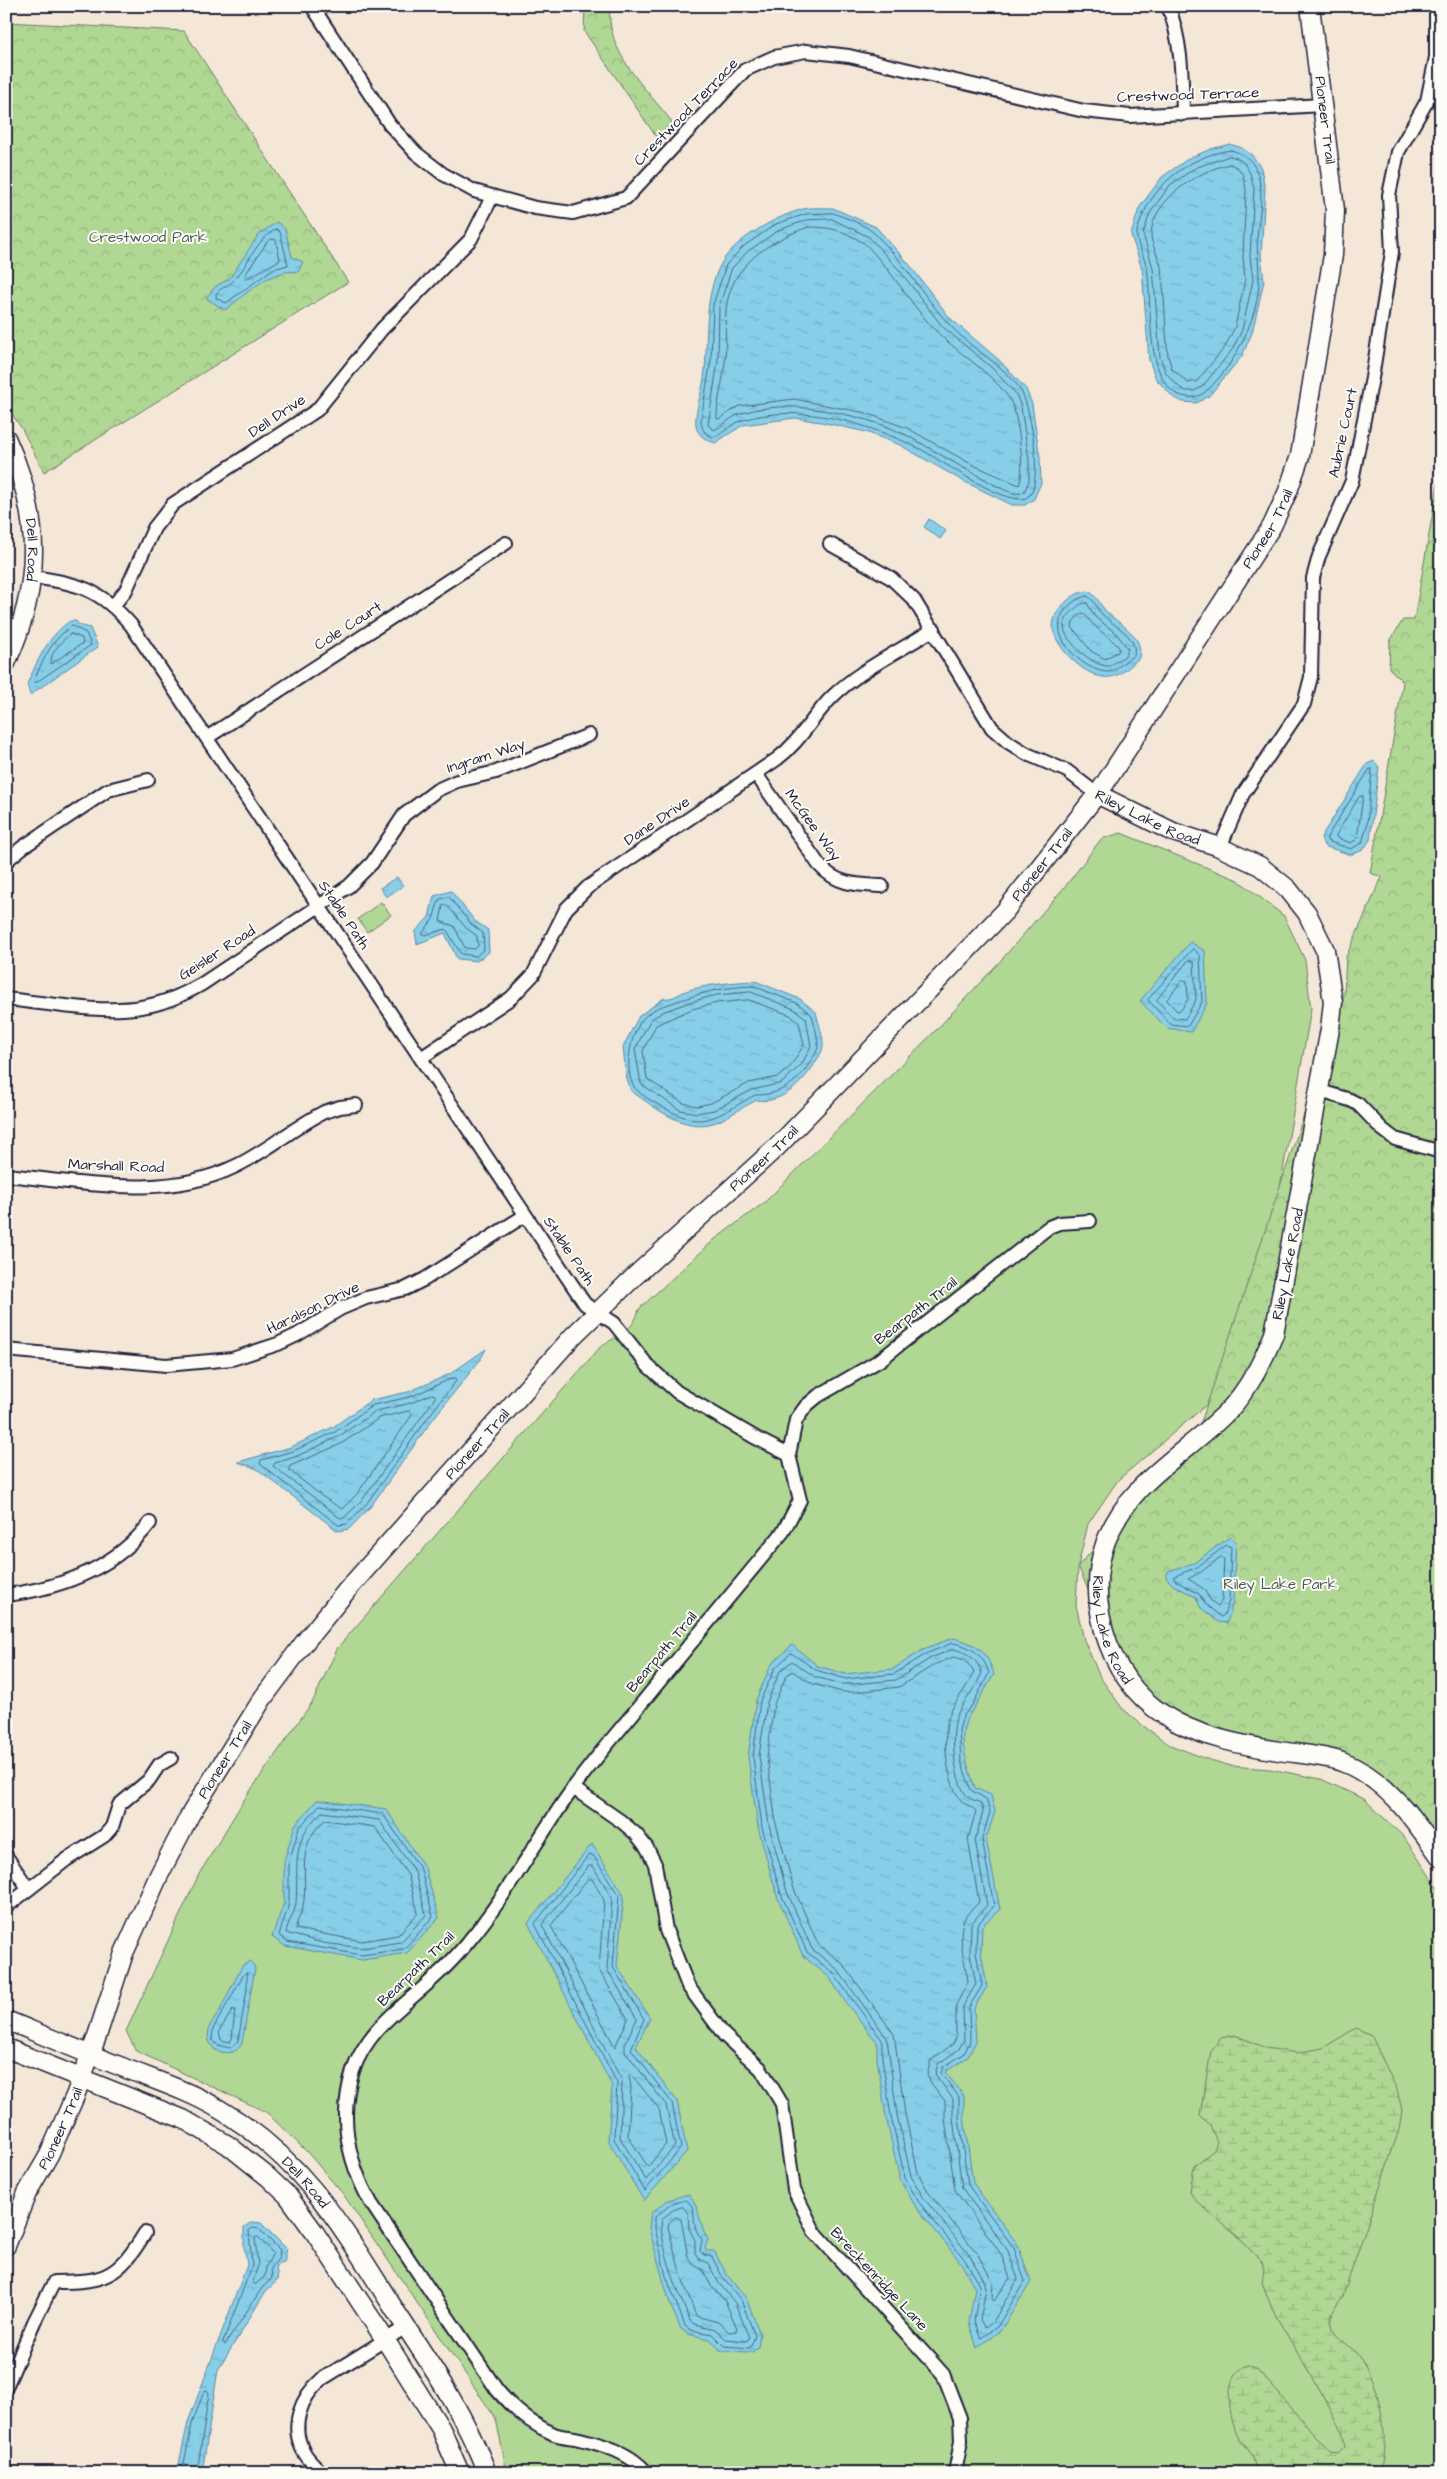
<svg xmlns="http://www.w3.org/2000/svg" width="1447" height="2479" font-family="'Architects Daughter',sans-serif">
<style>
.grass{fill:#b0d793;stroke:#697c67}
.forest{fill:url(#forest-crowns);stroke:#697c67}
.wetland{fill:url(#wetland-marsh);stroke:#697c67}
.water{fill:url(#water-ripples);stroke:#5f89a3}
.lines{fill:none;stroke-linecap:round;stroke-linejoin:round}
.shore{stroke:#4a6780;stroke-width:1}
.street-casing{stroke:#22223b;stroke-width:16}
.secondary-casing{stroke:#22223b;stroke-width:21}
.street{stroke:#fdfcf7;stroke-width:12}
.secondary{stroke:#fdfcf7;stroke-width:18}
.labels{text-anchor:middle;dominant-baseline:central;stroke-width:4;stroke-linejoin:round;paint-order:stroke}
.street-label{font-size:15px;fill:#22223b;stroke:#fdfcf7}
.park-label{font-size:15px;fill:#4d5855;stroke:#fdfcf7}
</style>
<defs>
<pattern id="forest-crowns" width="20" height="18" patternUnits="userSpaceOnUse" patternTransform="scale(1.25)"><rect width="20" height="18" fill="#b0d793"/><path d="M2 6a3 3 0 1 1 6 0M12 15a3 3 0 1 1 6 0" fill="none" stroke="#97b880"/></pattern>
<pattern id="wetland-marsh" width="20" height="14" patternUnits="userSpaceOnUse" patternTransform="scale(1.25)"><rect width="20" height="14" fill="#b0d793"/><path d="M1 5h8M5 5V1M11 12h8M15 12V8" fill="none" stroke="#97b880"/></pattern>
<pattern id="water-ripples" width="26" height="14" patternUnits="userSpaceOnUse" patternTransform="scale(1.25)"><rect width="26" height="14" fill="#87cee8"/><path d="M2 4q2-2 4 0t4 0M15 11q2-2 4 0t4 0" fill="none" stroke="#74b1c8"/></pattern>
</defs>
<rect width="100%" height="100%" fill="#f4e7d8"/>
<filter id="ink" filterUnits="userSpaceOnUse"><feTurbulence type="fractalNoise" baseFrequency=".02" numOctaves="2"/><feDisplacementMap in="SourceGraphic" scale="10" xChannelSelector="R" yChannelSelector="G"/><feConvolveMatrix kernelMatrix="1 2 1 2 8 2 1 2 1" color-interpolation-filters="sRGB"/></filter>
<g filter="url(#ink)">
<!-- grass -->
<g class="grass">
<path d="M1121,833L1238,880L1284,916L1305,960L1311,1009L1258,1315L1212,1400L1118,1480L1088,1524L1078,1566L1076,1605L1084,1640L1100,1677L1122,1708L1142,1725L1170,1745L1207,1759L1231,1766L1270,1769L1321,1779L1364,1799L1404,1837L1441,1893V2473H507L496,2419L343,2194L307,2152L266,2112L136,2051L126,2031L198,1876L244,1800L313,1701L338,1647L602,1345C620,1335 634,1330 639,1309L714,1240L765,1202L938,1028L1003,958L1068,883L1101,839Z"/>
<path d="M381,902L391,915L367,932L358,919Z"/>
</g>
<!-- forest -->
<g class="forest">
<path d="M585,6H610C605,52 646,88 672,122L657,138L584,31Z"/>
<path d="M6,22L184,31L348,282L44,472L22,429L6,405Z"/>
<path d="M1441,466V1843L1414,1804L1382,1774L1331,1749L1222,1739L1126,1680L1078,1566L1195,1440L1344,995L1346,957L1382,877L1370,873L1403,682L1389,668L1390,641L1403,620H1414Z"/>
</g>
<!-- wetland -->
<path class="wetland" d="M1356,2028L1371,2035L1397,2090L1402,2110L1399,2130L1343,2296C1337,2305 1330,2313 1331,2324C1333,2337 1349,2344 1356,2353C1379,2381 1392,2438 1379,2473H1257C1255,2467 1254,2459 1251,2454C1247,2447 1240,2442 1237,2435C1228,2413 1222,2375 1248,2365L1257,2369L1330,2452L1338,2453L1345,2446L1342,2430L1272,2309L1262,2282L1264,2270L1262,2262L1237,2236L1195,2200L1190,2192L1194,2166L1214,2150L1217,2142L1210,2125L1200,2115L1211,2051L1221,2038L1235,2035L1266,2048L1297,2053L1323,2048Z"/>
<!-- water -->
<g class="water">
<path d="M1230,144L1242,148L1252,155L1261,168L1265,189L1261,256L1264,281L1252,333L1242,356L1209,396L1197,403L1183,402L1173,397L1156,379L1149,360L1142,269L1131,235L1139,208L1162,177L1189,158L1211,149Z"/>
<path d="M833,208L876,227L909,264L950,318L999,360L1026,389L1032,404L1040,458L1041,483L1034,499L1025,505H1012L961,480L900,445L866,432L821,422L795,418L743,425L715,443C706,440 698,436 696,426C694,414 702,392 704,378C709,340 702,297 722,262C735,239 777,216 803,209C812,207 824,208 833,208Z"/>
<path d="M277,222L285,229L292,257L303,262L298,272C271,268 247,294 225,310L206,298L215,287L230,278L259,234Z"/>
<path d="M929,519L946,531L940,539L924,527Z"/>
<path d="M1088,591C1098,596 1099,604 1106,611C1119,625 1145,635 1139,658C1131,666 1120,676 1110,677C1089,681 1054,648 1053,627C1053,617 1060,607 1067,601C1074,595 1079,592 1088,591Z"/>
<path d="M70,621H76L79,625L90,628L98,647L30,695L27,684C38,660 47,637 70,621Z"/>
<path d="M1374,761L1379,767L1370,840L1363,850L1351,855L1324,846L1321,837L1367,764Z"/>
<path d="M397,877L403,886L386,897L380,888Z"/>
<path d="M451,891L475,921L488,930L489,952L477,961L457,959L445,933L417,944L415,932L429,917L434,896Z"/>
<path d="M1190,942L1205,951L1207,1003L1191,1032L1167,1028L1140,1001Z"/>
<path d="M755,981L800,999L816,1012C818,1022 824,1037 823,1047C823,1050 820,1055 818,1058C807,1079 783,1105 757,1100C744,1106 732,1115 719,1121C686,1135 656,1108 631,1091L626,1075L623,1047L639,1016L664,998C672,1000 681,992 689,990C712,984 732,982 755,981Z"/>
<path d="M486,1349L480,1360L433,1419L371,1506L349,1529L338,1531L257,1469L238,1462L291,1447L333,1427L371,1400L408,1392L450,1374Z"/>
<path d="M1230,1537L1236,1541L1233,1602L1227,1623L1218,1622L1200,1607L1196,1597L1173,1585L1166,1578L1168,1571L1194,1563Z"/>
<path d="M953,1638C978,1644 986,1650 994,1674C986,1689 977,1703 968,1717C956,1738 969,1768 975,1788L991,1795L995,1812L986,1839L1000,1909L982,1926L981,1952L987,1987L974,2008L976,2041L968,2057L945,2072L964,2096V2117L973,2183L1018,2245L1031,2282L1001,2330L977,2348L969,2322L975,2288L961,2263L914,2204L900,2180L886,2117L877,2059V2042L846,2003L829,1977L803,1956L777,1896L758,1827L748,1757L756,1700L771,1665L792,1645L818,1666L845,1674L893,1669L926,1648Z"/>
<path d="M317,1800L386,1809L425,1868L439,1918L407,1953L362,1960L285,1946L272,1937L284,1903V1861L295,1825Z"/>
<path d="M592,1844L624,1895L617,1966L650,2018L636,2047L677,2101L687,2151L644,2201L608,2140L612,2086L528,1923Z"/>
<path d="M251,1961L255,1968L242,2043C236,2055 226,2054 215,2050L208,2040L209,2027L219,2012L242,1966Z"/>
<path d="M689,2194C701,2208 698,2224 708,2239L705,2248L706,2251H714L727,2275L746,2298L760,2334L758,2347L753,2352L721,2351L710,2339L688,2334L681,2329L670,2304L657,2258L649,2228L651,2213L668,2200Z"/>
<path d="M252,2222L261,2223L287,2249L284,2263L278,2265L276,2270L278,2274L277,2281L266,2291L218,2370L202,2473H177L188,2422L247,2265L244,2247V2227Z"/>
</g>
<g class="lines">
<!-- shore -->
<g class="shore">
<path d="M1231,150C1242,153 1252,159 1256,170C1265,190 1259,217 1257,238C1257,252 1259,266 1259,280C1259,313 1239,355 1218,379C1209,389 1201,399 1187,397C1142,391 1153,300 1147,268C1145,257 1135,243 1137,232C1148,188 1187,156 1231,150Z"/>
<path d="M1230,156L1237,158L1244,163L1250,173L1254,189L1250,256L1253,280L1242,330L1232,350L1202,387L1194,391H1186L1180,388L1166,373L1160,357L1153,268L1143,234L1150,213L1170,185L1195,168Z"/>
<path d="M1230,164L1238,168L1243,175L1246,190L1243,256L1245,280L1235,327L1225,347L1197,381L1188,383L1172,369L1168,356C1165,327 1165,296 1161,267C1159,257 1151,245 1151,234C1153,199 1199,170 1230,164Z"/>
<path d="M833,213C846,218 864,224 874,233C910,266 931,313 970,344C986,357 1013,374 1022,393C1031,410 1043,481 1029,496C1014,512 939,459 922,450C870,424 801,402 743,420C733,423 724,433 714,437C705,435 701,429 701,419L711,360L713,305L726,265L744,246L776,224L806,214Z"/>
<path d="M832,219L869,237L900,271L942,326L992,368L1016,394L1021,407L1029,460V481L1024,492C1012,498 991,482 979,476C954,464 931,448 906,435C874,419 832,410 796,407C780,406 755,408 740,414C731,417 723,426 714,430L708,425L718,361L719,306L732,268L748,251L779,230L807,220Z"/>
<path d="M808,227C830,227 843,230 862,242C868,245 873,253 878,258C899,282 915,310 937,332C958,353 996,376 1010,400C1018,413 1026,472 1019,485L971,464L907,428L866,413L794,399L739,406L719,419H717C716,405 724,378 725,362C727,344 724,326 726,309C731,264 770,241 808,227Z"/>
<path d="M276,229L280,232L288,265L273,269L226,303L216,298C215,288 229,287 234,280C250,263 254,242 276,229Z"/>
<path d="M272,239L276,240L280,260L246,279L245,275L267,242Z"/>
<path d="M1087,596C1095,600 1096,608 1102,614C1113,626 1138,635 1134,655L1111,672C1084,674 1039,631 1070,605C1076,600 1080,597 1087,596Z"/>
<path d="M1087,603L1095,617L1116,633L1128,649L1125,656L1109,666C1094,667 1065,642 1064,627C1064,620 1069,614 1074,610C1078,606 1081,603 1087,603Z"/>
<path d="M1082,613L1085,614C1093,628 1108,635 1119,647V651L1105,659L1091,651L1072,627L1073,622Z"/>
<path d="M72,626L86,633L91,645L35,683L34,680C44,659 52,638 72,626Z"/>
<path d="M71,634L82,638L83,643L51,664C49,654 62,640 71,634Z"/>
<path d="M1372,769L1367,825L1362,843L1351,849L1327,841V837L1369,770Z"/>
<path d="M1363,796L1357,839L1351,843L1337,838L1336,835L1359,797Z"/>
<path d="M449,897L471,924L483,933L484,949L476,956L461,954L446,929L425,935L422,934L433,919L439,900Z"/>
<path d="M447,905L466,928L477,936L478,946L475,949L465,948L454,926L440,921L443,906Z"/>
<path d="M1193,949L1200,955L1202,1002L1188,1026L1170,1024L1148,1000Z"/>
<path d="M1189,960L1194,962L1196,1000L1185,1019L1173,1018L1157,1000Z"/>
<path d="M1183,980L1187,981L1188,999L1181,1010L1177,1011L1167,1000Z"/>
<path d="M753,986L797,1003L812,1015C814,1024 818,1036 818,1046C818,1050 814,1056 811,1060C801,1081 779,1096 755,1095C737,1104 717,1121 696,1120C682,1119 644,1099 635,1088C622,1071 631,1026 648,1014C656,1007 663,1006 672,1003C701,993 721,987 753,986Z"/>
<path d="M751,992L794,1009L806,1018L811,1046L802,1064L782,1083L752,1090L714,1110L697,1113L680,1110L641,1084L635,1049L651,1019L665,1011L690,1002L717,995Z"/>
<path d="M749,1000L790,1015L799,1023L804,1045L790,1067L778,1077L749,1083L711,1103L697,1106L683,1103L647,1079L643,1051L656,1025L692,1009L717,1003Z"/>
<path d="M453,1378H456V1381L429,1416L367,1503L347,1524L338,1525L260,1464L261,1460L293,1451L335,1432L373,1405L410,1397Z"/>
<path d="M432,1394L435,1395V1398L363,1499L344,1518H340L273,1466L275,1463L295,1457L338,1437L376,1411L411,1403Z"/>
<path d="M410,1411L412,1415L357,1494L342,1509L323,1497L289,1470L290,1466L341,1444L379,1418Z"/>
<path d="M1227,1545L1231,1547L1229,1601L1224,1615L1221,1617L1205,1604L1199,1594L1176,1581L1173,1577L1197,1567Z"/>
<path d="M1221,1557L1224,1559L1222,1600L1218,1606L1210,1600L1204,1589L1188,1579L1201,1572Z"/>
<path d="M953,1643C972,1646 983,1655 989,1673L973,1704L963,1716L959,1730L961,1761L971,1790L986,1799L990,1812L982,1839L994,1906L977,1925L976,1952L982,1986L969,2007L970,2041L964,2054L943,2067L941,2073L959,2097V2118L968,2185L1014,2248L1025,2281L997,2327L981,2338L974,2321L980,2285L965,2260L918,2201L905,2178L891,2116L882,2058V2040L833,1973L807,1952L781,1894L762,1827L753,1757L760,1701L775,1668L791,1653L816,1670L846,1679L894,1674L928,1653Z"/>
<path d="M954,1649C968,1653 977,1658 982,1673C976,1688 965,1699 958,1713C949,1730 954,1782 967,1796C971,1800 977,1801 981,1803L983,1812L975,1840L987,1905L971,1924L970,1953L976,1984L963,2006L964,2040L959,2049L938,2064L935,2074L953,2099V2118L962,2188L1008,2251L1018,2279L993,2322L985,2328L980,2320L986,2289L985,2282L970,2256L923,2197L911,2176L897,2115L887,2038L837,1969L812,1949L787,1892L769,1825L759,1756L767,1702L780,1671L792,1661L815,1677L842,1684H854L896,1680L931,1658Z"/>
<path d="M954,1657L965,1660L974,1672C968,1686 959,1696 952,1709C940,1730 946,1780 960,1799C964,1805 972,1806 976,1811L968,1839L979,1902C975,1907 969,1911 966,1916C955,1934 966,1963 968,1982L956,2005V2038L953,2044L931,2060L927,2075L931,2083L945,2101V2119L955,2190L1001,2254L1010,2278L994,2301L992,2299L993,2282L977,2253L929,2193L918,2173L905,2114L894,2034L843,1964L818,1944L794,1889L776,1824L767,1757L774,1704L786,1676L792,1671L813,1684L842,1692H855L899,1687L934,1665Z"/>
<path d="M320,1805L383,1814L421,1870L433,1917L404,1949L362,1955L287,1942L279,1935L289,1904V1862L299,1828Z"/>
<path d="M322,1812L379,1820L415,1872L426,1915L401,1942L362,1948L323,1943L286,1933C287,1923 295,1913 296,1903C299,1867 289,1840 322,1812Z"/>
<path d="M325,1820L375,1827L408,1875L418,1913L398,1935L362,1941L296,1929C296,1921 301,1914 303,1907C309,1875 294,1846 325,1820Z"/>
<path d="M589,1855H593L619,1896L613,1967L644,2019L631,2049L672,2103L681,2148L645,2191L614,2139L617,2083L535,1924Z"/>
<path d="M589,1866H593L612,1898L607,1969L637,2019L625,2043V2051L666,2105L675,2146L646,2180L620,2138L622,2081L542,1925Z"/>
<path d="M588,1879H592L604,1900L599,1970L628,2019L615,2047L551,1926Z"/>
<path d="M247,1973V1989L238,2041L230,2048L217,2045L212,2039L213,2029L244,1974Z"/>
<path d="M235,2010L232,2039L229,2042L221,2040L219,2031L232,2011Z"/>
<path d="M631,2074L659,2109L666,2144L648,2167L628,2136L631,2087L629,2076Z"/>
<path d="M686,2200C697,2206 692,2219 696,2229C697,2233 700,2236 702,2240L700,2251L704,2255L712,2257L723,2278L741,2300L755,2336L750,2348L724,2346L712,2334L691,2330L685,2326L666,2276L655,2228V2217L670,2205Z"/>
<path d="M683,2207L688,2213L689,2229L695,2240V2253L700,2260L708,2263L718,2282L735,2303L749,2337L747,2341L726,2339L715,2329L694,2324L690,2321C681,2300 657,2239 662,2219L673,2210Z"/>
<path d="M676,2217L681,2219L688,2257L694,2265L703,2270L711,2286L725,2301L737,2328L736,2331L729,2332L718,2322L696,2316L680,2272L668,2227L669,2223Z"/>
<path d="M253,2228L259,2229L280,2250L279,2258L271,2268L272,2278L262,2288L225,2345L223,2342L252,2266L249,2231Z"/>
<path d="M258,2237L273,2253L266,2266L265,2276L255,2285L253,2282L258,2265L255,2239Z"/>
<path d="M182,2473L192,2424L204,2391L207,2390L209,2393L197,2473"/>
</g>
<defs>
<g id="street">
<path d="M312,6L390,125L416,153L443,174L474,191L535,208L573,213L626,198L745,70L774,57L806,51L849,56L1084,111L1130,116L1323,105"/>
<path d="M1168,6C1182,41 1182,77 1183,114"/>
<path d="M830,544L891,578L914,600L992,728L1008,742L1027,754L1067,771L1097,794"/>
<path d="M33,577C79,584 99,588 131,625L585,1304L614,1323L648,1366L677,1392L756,1438L789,1455L800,1500L783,1532C739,1585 694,1639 650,1693C625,1724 598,1754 574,1787C537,1838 509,1893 468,1942C459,1953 448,1965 437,1975C406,2005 367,2028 353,2071C338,2118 348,2162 371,2203L497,2390C513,2409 530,2424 554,2434C562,2437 571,2437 580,2439C604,2445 631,2453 647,2473"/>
<path d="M113,606L126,590L154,528L173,504L317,410L382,329L471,239L492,197"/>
<path d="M208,737L506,543"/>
<path d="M756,774L819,865C837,885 856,885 882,886"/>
<path d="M1220,847L1243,794L1304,704L1311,677L1313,578L1319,556L1352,481L1372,378L1392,252L1389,195L1398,152L1427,101L1436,57V6"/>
<path d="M6,861L23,847L108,790L148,780"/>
<path d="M6,999C48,1003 99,1014 141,1007C163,1004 183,995 202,984L349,886L372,863L404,815L437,790L457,781L496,772L589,735"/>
<path d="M421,1058L511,998L533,975L566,909L588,887L777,759C800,742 812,717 832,697C859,670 902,650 934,629"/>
<path d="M1320,1091L1350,1100L1358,1104L1382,1129L1395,1139L1441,1152"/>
<path d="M6,1175C82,1182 165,1201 236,1166C267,1151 293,1128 324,1112L340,1107L356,1105"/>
<path d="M6,1350L166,1365L232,1359L278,1344L297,1335L340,1309L366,1298L405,1289L425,1279L524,1216"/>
<path d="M789,1455L796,1420L806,1406L818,1396L880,1360L1049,1227L1059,1223L1090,1221"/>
<path d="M6,1595C62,1588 115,1568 150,1523"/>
<path d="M573,1788L622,1822L636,1834L647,1848L655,1864L666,1930L688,1986L724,2035L761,2069L782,2104L794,2190L814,2231L943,2374L960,2418L961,2441L955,2473"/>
<path d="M6,1856L28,1888"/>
<path d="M6,1907L66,1860L104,1836L112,1827L119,1805L149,1780L159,1765L171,1758"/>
<path d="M6,2387L34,2322L54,2282C106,2282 118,2277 145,2233"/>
<path d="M322,2473C316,2466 308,2460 304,2452C289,2426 301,2397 322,2379L406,2327"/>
</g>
<g id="secondary">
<path id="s1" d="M6,438C42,516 42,585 6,663"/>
<path id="s2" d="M1097,794L1173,832L1217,846L1260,866L1288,889L1307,913L1325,950L1333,1002L1330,1029L1274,1334C1263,1361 1250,1387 1230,1409C1186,1455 1131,1478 1106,1541C1094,1574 1096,1610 1108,1643C1137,1722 1204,1739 1279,1751C1300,1754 1322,1755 1342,1762C1387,1779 1415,1821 1441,1858"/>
<path id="s3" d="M6,2020C45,2036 83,2052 122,2067C154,2080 189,2091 219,2109C307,2161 345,2232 398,2315C433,2368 464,2413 487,2473"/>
<path d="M6,2048L183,2119L228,2145L268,2177L288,2196L315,2233L386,2341L441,2429L460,2473"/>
<path id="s4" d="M6,2246L27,2193L49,2155L75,2096L97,2036L124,1953L159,1875L190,1815L263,1698L304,1643L348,1589L573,1336L636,1275L778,1146L1005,911L1102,788L1272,526L1288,491L1300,456L1333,255L1335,210L1310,6"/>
</g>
</defs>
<!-- street casing -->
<use href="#street" class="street-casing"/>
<!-- secondary casing -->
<use href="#secondary" class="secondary-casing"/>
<!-- street -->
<use href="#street" class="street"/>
<!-- secondary -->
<use href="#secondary" class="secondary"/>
</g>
</g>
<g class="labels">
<!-- street labels -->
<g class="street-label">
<text transform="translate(1188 95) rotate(-2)">Crestwood Terrace</text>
<text transform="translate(686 112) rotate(-46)">Crestwood Terrace</text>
<text transform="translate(1325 120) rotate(83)">Pioneer Trail</text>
<text transform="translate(277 416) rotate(-34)">Dell Drive</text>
<text transform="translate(1343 433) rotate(-78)">Aubrie Court</text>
<text stroke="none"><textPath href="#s4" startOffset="2155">Pioneer Trail</textPath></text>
<text stroke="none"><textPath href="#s1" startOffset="116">Dell Road</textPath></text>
<text transform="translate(348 626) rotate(-33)">Cole Court</text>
<text transform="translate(486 756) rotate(-18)">Ingram Way</text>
<text stroke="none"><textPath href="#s2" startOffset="56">Riley Lake Road</textPath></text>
<text transform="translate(657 821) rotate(-34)">Dane Drive</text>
<text transform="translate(813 825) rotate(54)">McGee Way</text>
<text stroke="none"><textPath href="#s4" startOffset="1750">Pioneer Trail</textPath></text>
<text transform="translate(344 915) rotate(56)">Stable Path</text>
<text transform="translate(217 953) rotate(-33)">Geisler Road</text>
<text stroke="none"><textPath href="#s4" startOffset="1345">Pioneer Trail</textPath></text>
<text transform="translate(116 1166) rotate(2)">Marshall Road</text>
<text transform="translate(569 1251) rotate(56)">Stable Path</text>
<text transform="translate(1288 1264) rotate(-79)">Riley Lake Road</text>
<text transform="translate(313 1308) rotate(-26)">Haralson Drive</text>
<text transform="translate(916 1311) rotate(-38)">Bearpath Trail</text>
<text stroke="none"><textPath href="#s4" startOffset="940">Pioneer Trail</textPath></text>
<text stroke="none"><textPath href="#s2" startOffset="1039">Riley Lake Road</textPath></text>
<text transform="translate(662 1652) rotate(-50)">Bearpath Trail</text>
<text stroke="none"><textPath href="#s4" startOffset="535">Pioneer Trail</textPath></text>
<text transform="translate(416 1969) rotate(-44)">Bearpath Trail</text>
<text stroke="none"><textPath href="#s4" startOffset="130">Pioneer Trail</textPath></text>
<text stroke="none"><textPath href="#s3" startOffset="345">Dell Road</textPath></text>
<text transform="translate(879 2279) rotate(47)">Breckenridge Lane</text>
</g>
<!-- park labels -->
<g class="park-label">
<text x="148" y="237">Crestwood Park</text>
<text x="1280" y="1584">Riley Lake Park</text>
</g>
</g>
<!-- margin -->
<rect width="1447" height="2479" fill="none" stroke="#fdfcf7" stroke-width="25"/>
<rect x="12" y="12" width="1422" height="2454" fill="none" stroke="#22223b" stroke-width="2" filter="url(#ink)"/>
</svg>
